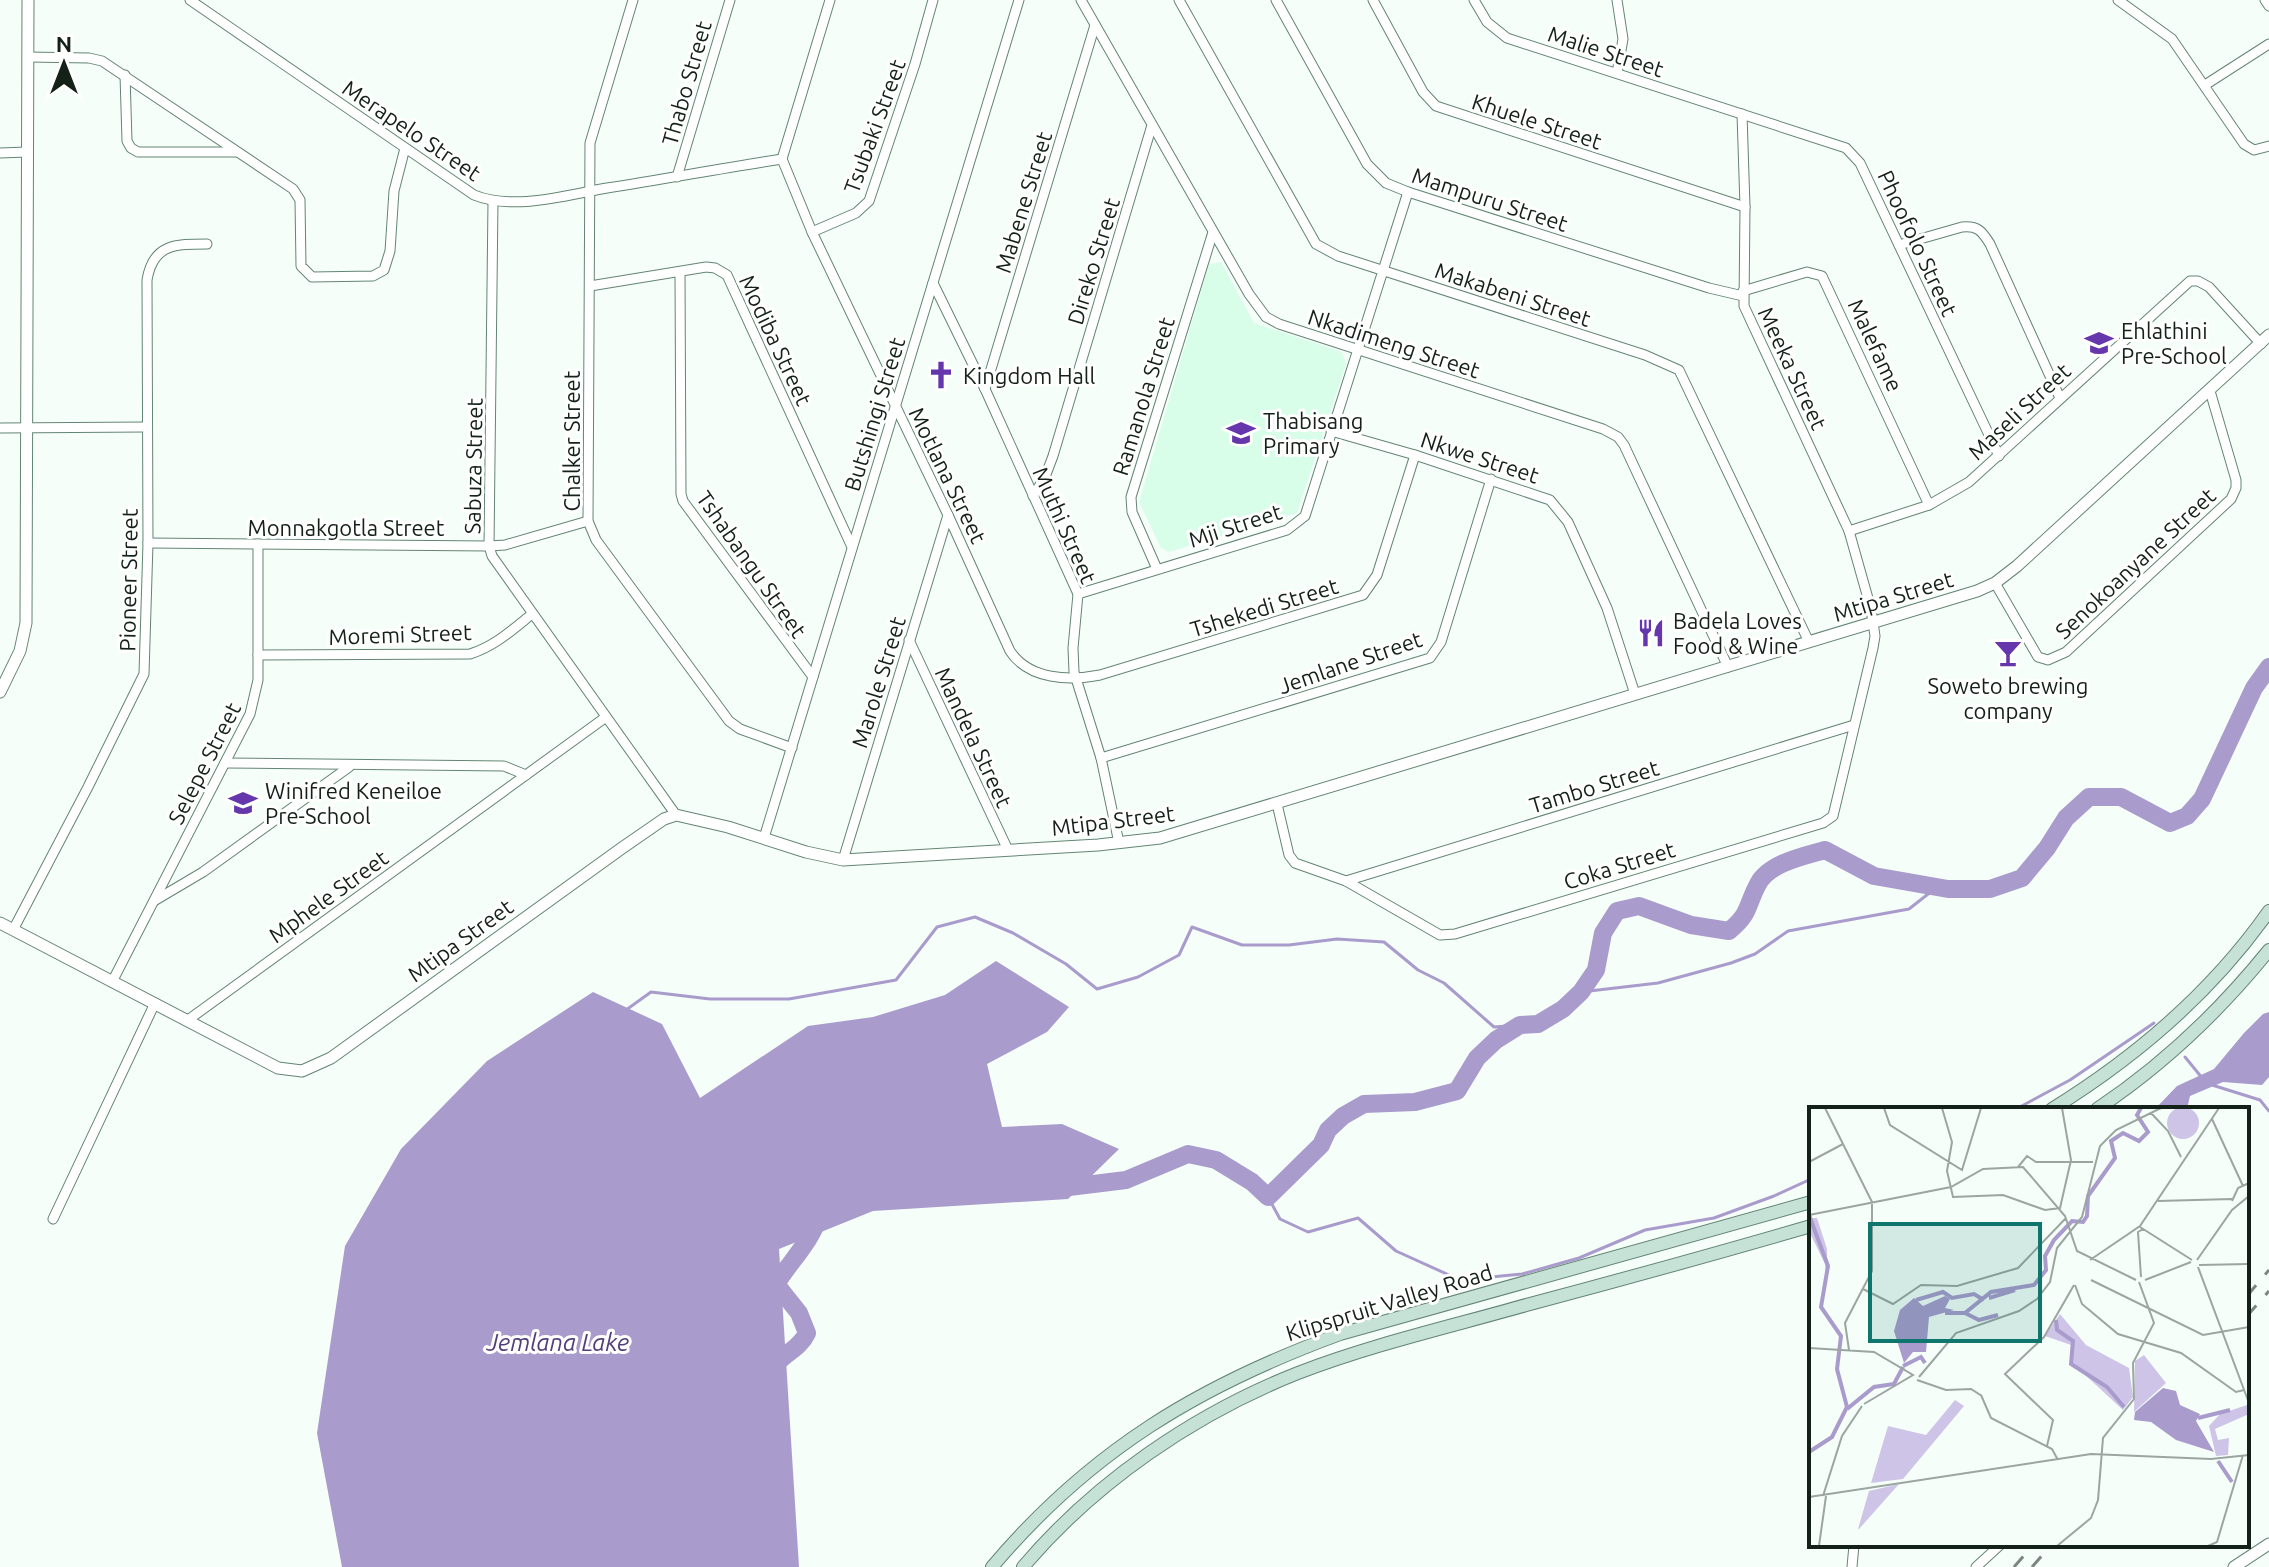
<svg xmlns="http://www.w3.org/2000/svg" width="2269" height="1567" font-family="Ubuntu,sans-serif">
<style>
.built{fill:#d8fde9}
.water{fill:#a99bcc}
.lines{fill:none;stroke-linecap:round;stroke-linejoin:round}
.stream{stroke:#a99bcc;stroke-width:3}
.river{stroke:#a99bcc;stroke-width:18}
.minor-casing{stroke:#638573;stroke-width:11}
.tertiary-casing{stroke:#638573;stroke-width:13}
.secondary-casing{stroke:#638573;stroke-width:14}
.minor{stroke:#fff;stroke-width:9}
.tertiary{stroke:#fff;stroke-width:11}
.secondary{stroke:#c6e1d5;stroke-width:12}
.rail{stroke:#7b8680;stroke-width:3;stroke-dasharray:14 14;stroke-linecap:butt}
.labels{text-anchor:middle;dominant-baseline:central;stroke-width:6;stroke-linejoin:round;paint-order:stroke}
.street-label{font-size:22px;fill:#132119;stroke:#fff}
.poi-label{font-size:22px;fill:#132119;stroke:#fff;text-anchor:start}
.water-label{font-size:24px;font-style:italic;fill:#533e7c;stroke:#fff}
.inset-river{fill:none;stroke:#a99bcc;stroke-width:4}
.inset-road{fill:none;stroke:#9ba6a0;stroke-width:2}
.view{fill:#0f766e;fill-opacity:0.15;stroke:#0f766e;stroke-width:4}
.inset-edge{fill:none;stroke:#132119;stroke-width:4}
</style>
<rect width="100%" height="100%" fill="#f6fefa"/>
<!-- built -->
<path class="built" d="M1221,262L1254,323L1342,352L1346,364L1297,513L1169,552L1161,548L1139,502L1209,264Z"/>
<!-- water -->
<g class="water">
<path d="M996,961L1069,1007L1047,1032L987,1064L1002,1127L1062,1124L1119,1149L1068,1199L873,1211L779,1249L799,1567H342L317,1433L345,1246L401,1149L487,1061L593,992L662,1024L700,1098L808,1026L873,1017L945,995Z"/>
<path d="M2269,1012V1077L2262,1085L2223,1082L2190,1096L2187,1109H2155L2177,1086L2214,1069L2244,1033L2263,1014Z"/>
</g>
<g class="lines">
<!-- stream -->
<g class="stream">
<path d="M1581,992L1658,983L1731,963L1755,954L1788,931L1909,909L1937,887"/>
<path d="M626,1010L651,992L710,999H789L896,980L937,927L975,917L1013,933L1066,964L1097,989L1138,977L1179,955L1192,927L1242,945H1289L1337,939L1384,942L1418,970L1444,983L1494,1027L1520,1025"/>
<path d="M2185,1057L2203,1079"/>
<path d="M2212,1085L2260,1100L2269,1111"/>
<path d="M2016,1109L2070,1080L2154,1023"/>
<path d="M1268,1197L1280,1219L1308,1232L1358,1218L1396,1251L1460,1280L1522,1274L1579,1258L1645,1230L1714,1218L1774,1196L1811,1179"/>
</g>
<!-- river -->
<g class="river">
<path d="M1061,1188L1126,1180L1188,1154L1216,1160L1252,1182L1268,1197L1321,1145L1328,1130L1343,1116L1364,1104L1415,1102L1457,1091L1477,1058L1496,1040L1520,1025L1538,1024L1563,1009L1581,992L1596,970L1603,933L1617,911L1639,906L1691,925L1729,931C1751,913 1746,906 1758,884C1769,863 1804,856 1825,850L1874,876L1948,889H1990L2022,878L2047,848L2066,818L2089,797H2121L2170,823L2187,816L2202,799L2254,688L2269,667"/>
<path d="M771,1373C778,1355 799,1351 807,1333L799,1313L776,1284C792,1259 811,1242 820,1214"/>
</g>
<defs>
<g id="minor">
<path d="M190,0L474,195C514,211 566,195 607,188C665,179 723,168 782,159"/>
<path d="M633,0L590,143L588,521L596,540L729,721L740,729L792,748"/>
<path d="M1081,0L1249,294L1266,317L1279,324L1603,429L1618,437L1624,445L1728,667"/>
<path d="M1179,0L1316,244L1338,256L1645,355L1679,370L1809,642"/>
<path d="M1276,0L1367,164L1386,183L1408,192L1709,288L1743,296"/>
<path d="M1373,0L1423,92L1436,106L1745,207"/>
<path d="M1474,0L1487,22L1507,38L1846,148L1860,163L1999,456"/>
<path d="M2118,0L2172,39L2244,144L2254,150L2269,146"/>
<path d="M2265,0L2269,6"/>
<path d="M28,57L89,58L102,61L293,189L300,200L301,266L312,277L373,276L384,270L390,251L394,191L405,148"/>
<path d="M1617,73L1623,39L1617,0"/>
<path d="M125,75L127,141L131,148L138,152H236"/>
<path d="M2205,85L2269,44"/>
<path d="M0,153L27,152"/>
<path d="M782,159L812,232L948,515L1010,651C1029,680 1070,681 1100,675L1363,595L1377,575L1415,455"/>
<path d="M782,159L830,0"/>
<path d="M677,177L730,0"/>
<path d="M493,201L489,546L492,556L676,815"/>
<path d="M812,232L856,213L869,201L915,64L933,0"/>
<path d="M1899,245L1962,227C1977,225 1982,231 1990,244L2060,398"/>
<path d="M680,272L681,494L683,501L813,677"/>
<path d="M933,283L985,389L1078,594L1073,648L1074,672L1101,758L1119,843"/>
<path d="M590,286L706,267L715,268L727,275L852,547"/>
<path d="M1743,291L1807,272L1822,276L1929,505"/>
<path d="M985,389L1095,25"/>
<path d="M0,428L146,427"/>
<path d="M1331,431L1415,455L1550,500L1568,522L1607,608L1635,694"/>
<path d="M1033,496L1045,477L1053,456L1152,125"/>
<path d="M1849,531L1929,505L1969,482L2190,281H2198L2209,287L2261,344"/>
<path d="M148,543L489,546L505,545L588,521"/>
<path d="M1157,569L1132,512L1131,497L1213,232"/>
<path d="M1995,583L2038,657L2048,660L2066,652L2231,499L2236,488V480L2210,391"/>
<path d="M1078,594L1287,530L1305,516L1408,192"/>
<path d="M909,640L1008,850"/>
<path d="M258,655L470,654C495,646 512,630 532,614"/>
<path d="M1101,758L1430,658L1441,642L1491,479"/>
<path d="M225,763L504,766L526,775"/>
<path d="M1277,804L1289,855L1295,863L1346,881L1440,935L1455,934L1823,823L1833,816L1873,648L1875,636L1871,609L1849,531L1744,306L1745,207L1742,114"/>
<path d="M764,838L1019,0"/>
<path d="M843,860L948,515"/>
<path d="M1346,881L1854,725"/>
<path d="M154,901L203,872L349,767"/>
<path d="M13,930L88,787L144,674L148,543L147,280C153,244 175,244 207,244"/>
<path d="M112,982L250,714L258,680V544"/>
<path d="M188,1020L606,717"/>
<path d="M53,1219L155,1003"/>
<path d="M1852,1567L1854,1545"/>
<path d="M1976,1567L2000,1545"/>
</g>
<g id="tertiary">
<path d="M0,692L20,651L26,623L28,0"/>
<path d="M0,923L278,1068L302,1071L331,1058L622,848L664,819L676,815L728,827L806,852L843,860L1098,845L1160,838L1977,591L1995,583L2017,566L2269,335"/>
<path d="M2234,1567L2269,1544"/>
</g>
<g id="secondary">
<path d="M2052,1109C2136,1057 2212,992 2269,911"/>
<path d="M2097,1109C2163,1065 2219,1012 2269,950"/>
<path d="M992,1567C1090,1451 1198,1386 1340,1334L1811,1202"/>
<path d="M1023,1567C1095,1482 1194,1414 1298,1373C1373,1344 1453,1326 1530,1304C1624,1279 1718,1253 1811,1226"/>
</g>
</defs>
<!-- minor casing -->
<use href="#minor" class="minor-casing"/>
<!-- tertiary casing -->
<use href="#tertiary" class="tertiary-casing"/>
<!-- secondary casing -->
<use href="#secondary" class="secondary-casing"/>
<!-- minor -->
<use href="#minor" class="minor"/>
<!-- tertiary -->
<use href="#tertiary" class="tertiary"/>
<!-- secondary -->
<use href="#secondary" class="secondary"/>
<!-- rail -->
<g class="rail">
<path d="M2247,1296L2269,1270"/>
<path d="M2247,1316L2269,1291"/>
<path d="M2014,1567L2033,1545"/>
<path d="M2032,1567L2051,1545"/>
</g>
</g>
<!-- icons -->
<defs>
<symbol id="school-bare" viewBox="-9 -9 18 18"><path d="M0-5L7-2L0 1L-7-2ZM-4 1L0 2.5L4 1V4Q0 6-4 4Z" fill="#6636ad" stroke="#fff" stroke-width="2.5" paint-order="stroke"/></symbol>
<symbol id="church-bare" viewBox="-9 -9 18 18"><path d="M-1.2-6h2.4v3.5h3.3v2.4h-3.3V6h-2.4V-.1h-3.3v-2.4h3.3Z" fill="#6636ad" stroke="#fff" stroke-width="2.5" paint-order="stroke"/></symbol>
<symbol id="restaurant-bare" viewBox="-9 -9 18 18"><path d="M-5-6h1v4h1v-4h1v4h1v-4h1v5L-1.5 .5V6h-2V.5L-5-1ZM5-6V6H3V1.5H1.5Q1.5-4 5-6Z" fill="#6636ad" stroke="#fff" stroke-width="2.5" paint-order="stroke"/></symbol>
<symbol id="bar-bare" viewBox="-9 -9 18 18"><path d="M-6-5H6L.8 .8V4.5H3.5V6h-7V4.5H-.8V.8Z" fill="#6636ad" stroke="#fff" stroke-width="2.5" paint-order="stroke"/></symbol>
</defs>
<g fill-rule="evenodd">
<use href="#school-bare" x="2079" y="323" width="40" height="40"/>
<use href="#church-bare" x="921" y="355" width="40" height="40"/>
<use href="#school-bare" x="1221" y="413" width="40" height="40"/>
<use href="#restaurant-bare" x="1631" y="613" width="40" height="40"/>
<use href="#bar-bare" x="1988" y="633" width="40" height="40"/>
<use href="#school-bare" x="223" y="783" width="40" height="40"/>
</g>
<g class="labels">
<!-- street labels -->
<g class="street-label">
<text transform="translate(1606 51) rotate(18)">Malie Street</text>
<text transform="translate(686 83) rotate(-74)">Thabo Street</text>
<text transform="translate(1537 121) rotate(18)">Khuele Street</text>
<text transform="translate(874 126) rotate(-70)">Tsubaki Street</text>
<text transform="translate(412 130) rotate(34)">Merapelo Street</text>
<text transform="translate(1490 199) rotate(18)">Mampuru Street</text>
<text transform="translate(1023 202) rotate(-73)">Mabene Street</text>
<text transform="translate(1918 243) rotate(65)">Phoofolo Street</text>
<text transform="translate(1093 261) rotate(-73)">Direko Street</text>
<text transform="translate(1513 294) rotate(18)">Makabeni Street</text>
<text transform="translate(776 340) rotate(65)">Modiba Street</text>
<text transform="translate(1394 343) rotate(18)">Nkadimeng Street</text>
<text transform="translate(1876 345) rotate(65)">Malefame</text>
<text transform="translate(1793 368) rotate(65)">Meeka Street</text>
<text transform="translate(1143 396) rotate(-73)">Ramanola Street</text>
<text transform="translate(2019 411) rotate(-43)">Maseli Street</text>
<text transform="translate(874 414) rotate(-73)">Butshingi Street</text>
<text transform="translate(571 441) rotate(-90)">Chalker Street</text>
<text transform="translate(1480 457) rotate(18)">Nkwe Street</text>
<text transform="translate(473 466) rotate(-89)">Sabuza Street</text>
<text transform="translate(948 475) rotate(64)">Motlana Street</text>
<text transform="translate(1065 525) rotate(66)">Muthi Street</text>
<text transform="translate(1235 525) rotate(-18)">Mji Street</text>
<text x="346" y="527">Monnakgotla Street</text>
<text transform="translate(2135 563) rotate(-43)">Senokoanyane Street</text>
<text transform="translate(752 564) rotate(55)">Tshabangu Street</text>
<text transform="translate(128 580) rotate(-89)">Pioneer Street</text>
<text transform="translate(1893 596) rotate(-17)">Mtipa Street</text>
<text transform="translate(1264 607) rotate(-17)">Tshekedi Street</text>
<text transform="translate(400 634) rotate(-2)">Moremi Street</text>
<text transform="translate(1350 662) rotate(-19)">Jemlane Street</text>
<text transform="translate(878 682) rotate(-73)">Marole Street</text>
<text transform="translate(974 737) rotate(65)">Mandela Street</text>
<text transform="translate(204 763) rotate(-63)">Selepe Street</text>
<text transform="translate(1594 786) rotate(-17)">Tambo Street</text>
<text transform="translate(1113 820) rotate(-7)">Mtipa Street</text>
<text transform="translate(1619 865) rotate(-17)">Coka Street</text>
<text transform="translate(328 896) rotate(-36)">Mphele Street</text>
<text transform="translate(460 940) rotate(-36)">Mtipa Street</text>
<text transform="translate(1389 1302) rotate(-17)">Klipspruit Valley Road</text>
</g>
<!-- poi labels -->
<g class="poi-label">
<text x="2121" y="330">Ehlathini<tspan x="2121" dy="25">Pre-School</tspan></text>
<text x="963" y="375">Kingdom Hall</text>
<text x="1263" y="420">Thabisang<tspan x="1263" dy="25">Primary</tspan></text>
<text x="1673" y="620">Badela Loves<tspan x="1673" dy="25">Food &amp; Wine</tspan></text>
<text x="2008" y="685" text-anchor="middle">Soweto brewing<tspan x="2008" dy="25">company</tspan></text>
<text x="265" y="790">Winifred Keneiloe<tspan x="265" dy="25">Pre-School</tspan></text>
</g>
<!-- water labels -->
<g class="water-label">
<text x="558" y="1342">Jemlana Lake</text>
</g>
</g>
<!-- overview -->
<g transform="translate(1809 1107)">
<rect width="440" height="440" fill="#f6fefa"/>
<path d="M358 16a16 16 0 1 1 32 0a16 16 0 1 1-32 0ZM438,298L440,307L406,322L409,333L420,331L419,348L407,349L400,319L411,307Z" fill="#cec4e8"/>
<path d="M0,111H8L18,142V179L16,157L0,124ZM251,207L277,238L320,261L324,290L314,303L261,254L262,238L236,229ZM335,248L357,276L325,305L326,254Z" fill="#cec4e8"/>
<path d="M146,293L155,299L94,372L62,376L79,319L117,328ZM90,377L50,422H49L60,384Z" fill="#cec4e8"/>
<path d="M136,189L141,192L136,201L145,203L120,210L117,245H104L95,256L85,224L91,203L105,191L114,199ZM354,281L367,284L371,298L391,307L387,314L405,345L367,333L342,315L325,313L326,305Z" fill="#a99bcc"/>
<path class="inset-river" d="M180,191L206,183M107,193L134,185L143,191L165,187L175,193M136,206H156L182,185L225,178L237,163L236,149L245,133L263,114L274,115L278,109L279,89L306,51L302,34L314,26L330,34L339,25L328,8L332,1M156,206L170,213L189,208M247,213L248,223L264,234L262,257L298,280L315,300M94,259L112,250L116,256M38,302L65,280L85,277L94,260M389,311L421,303M0,345L23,330L38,300L28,262L32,229L12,200L19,159L0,108M409,354L423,375"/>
<path class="inset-road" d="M16,1L63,95V164L36,216L40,243M75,1L81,18L153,63L172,1M133,1L143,35L138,64L144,90L194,88L236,103L251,101L262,53L253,1M342,6L359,24L372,50M403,12L434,79M0,55L34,37M209,60L218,49L227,55H284M349,94L423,92M423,94L429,81L440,76M0,108L142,80L174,62L214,60L256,109L268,144L327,173M331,120L383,153M281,153L331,119L410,1M388,153L423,103L440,89M390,158L440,157M389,160L440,296M332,170L329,125L334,122M282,173L394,228L440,220M336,173L382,155M266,178L273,197L309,227L372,246L427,285L435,283M54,182L84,197L112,178L148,179L209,161L257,111M0,241L65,245L104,268L55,297M110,270L147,226L210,204L228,192L241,175L248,141L273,110L291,39L307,23L352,1M108,273L137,283L162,282L173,289M172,288L182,311L243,342L249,353M238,339L244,313L196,267L235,230L265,178M14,389L33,329L53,299M0,390L282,347L402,352L440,348M10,439L17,389M248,439L282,411L289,393L294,331L325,292L324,256L345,216L330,175M399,439L408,435L434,348"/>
<path class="view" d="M61,117H231V234H61Z"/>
<rect width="440" height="440" class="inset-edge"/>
</g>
<!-- north arrow -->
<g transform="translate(64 64)" stroke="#ffffff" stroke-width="6" paint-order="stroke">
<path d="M0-6L14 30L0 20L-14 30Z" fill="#132119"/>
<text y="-12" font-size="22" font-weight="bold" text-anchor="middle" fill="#132119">N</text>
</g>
</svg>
